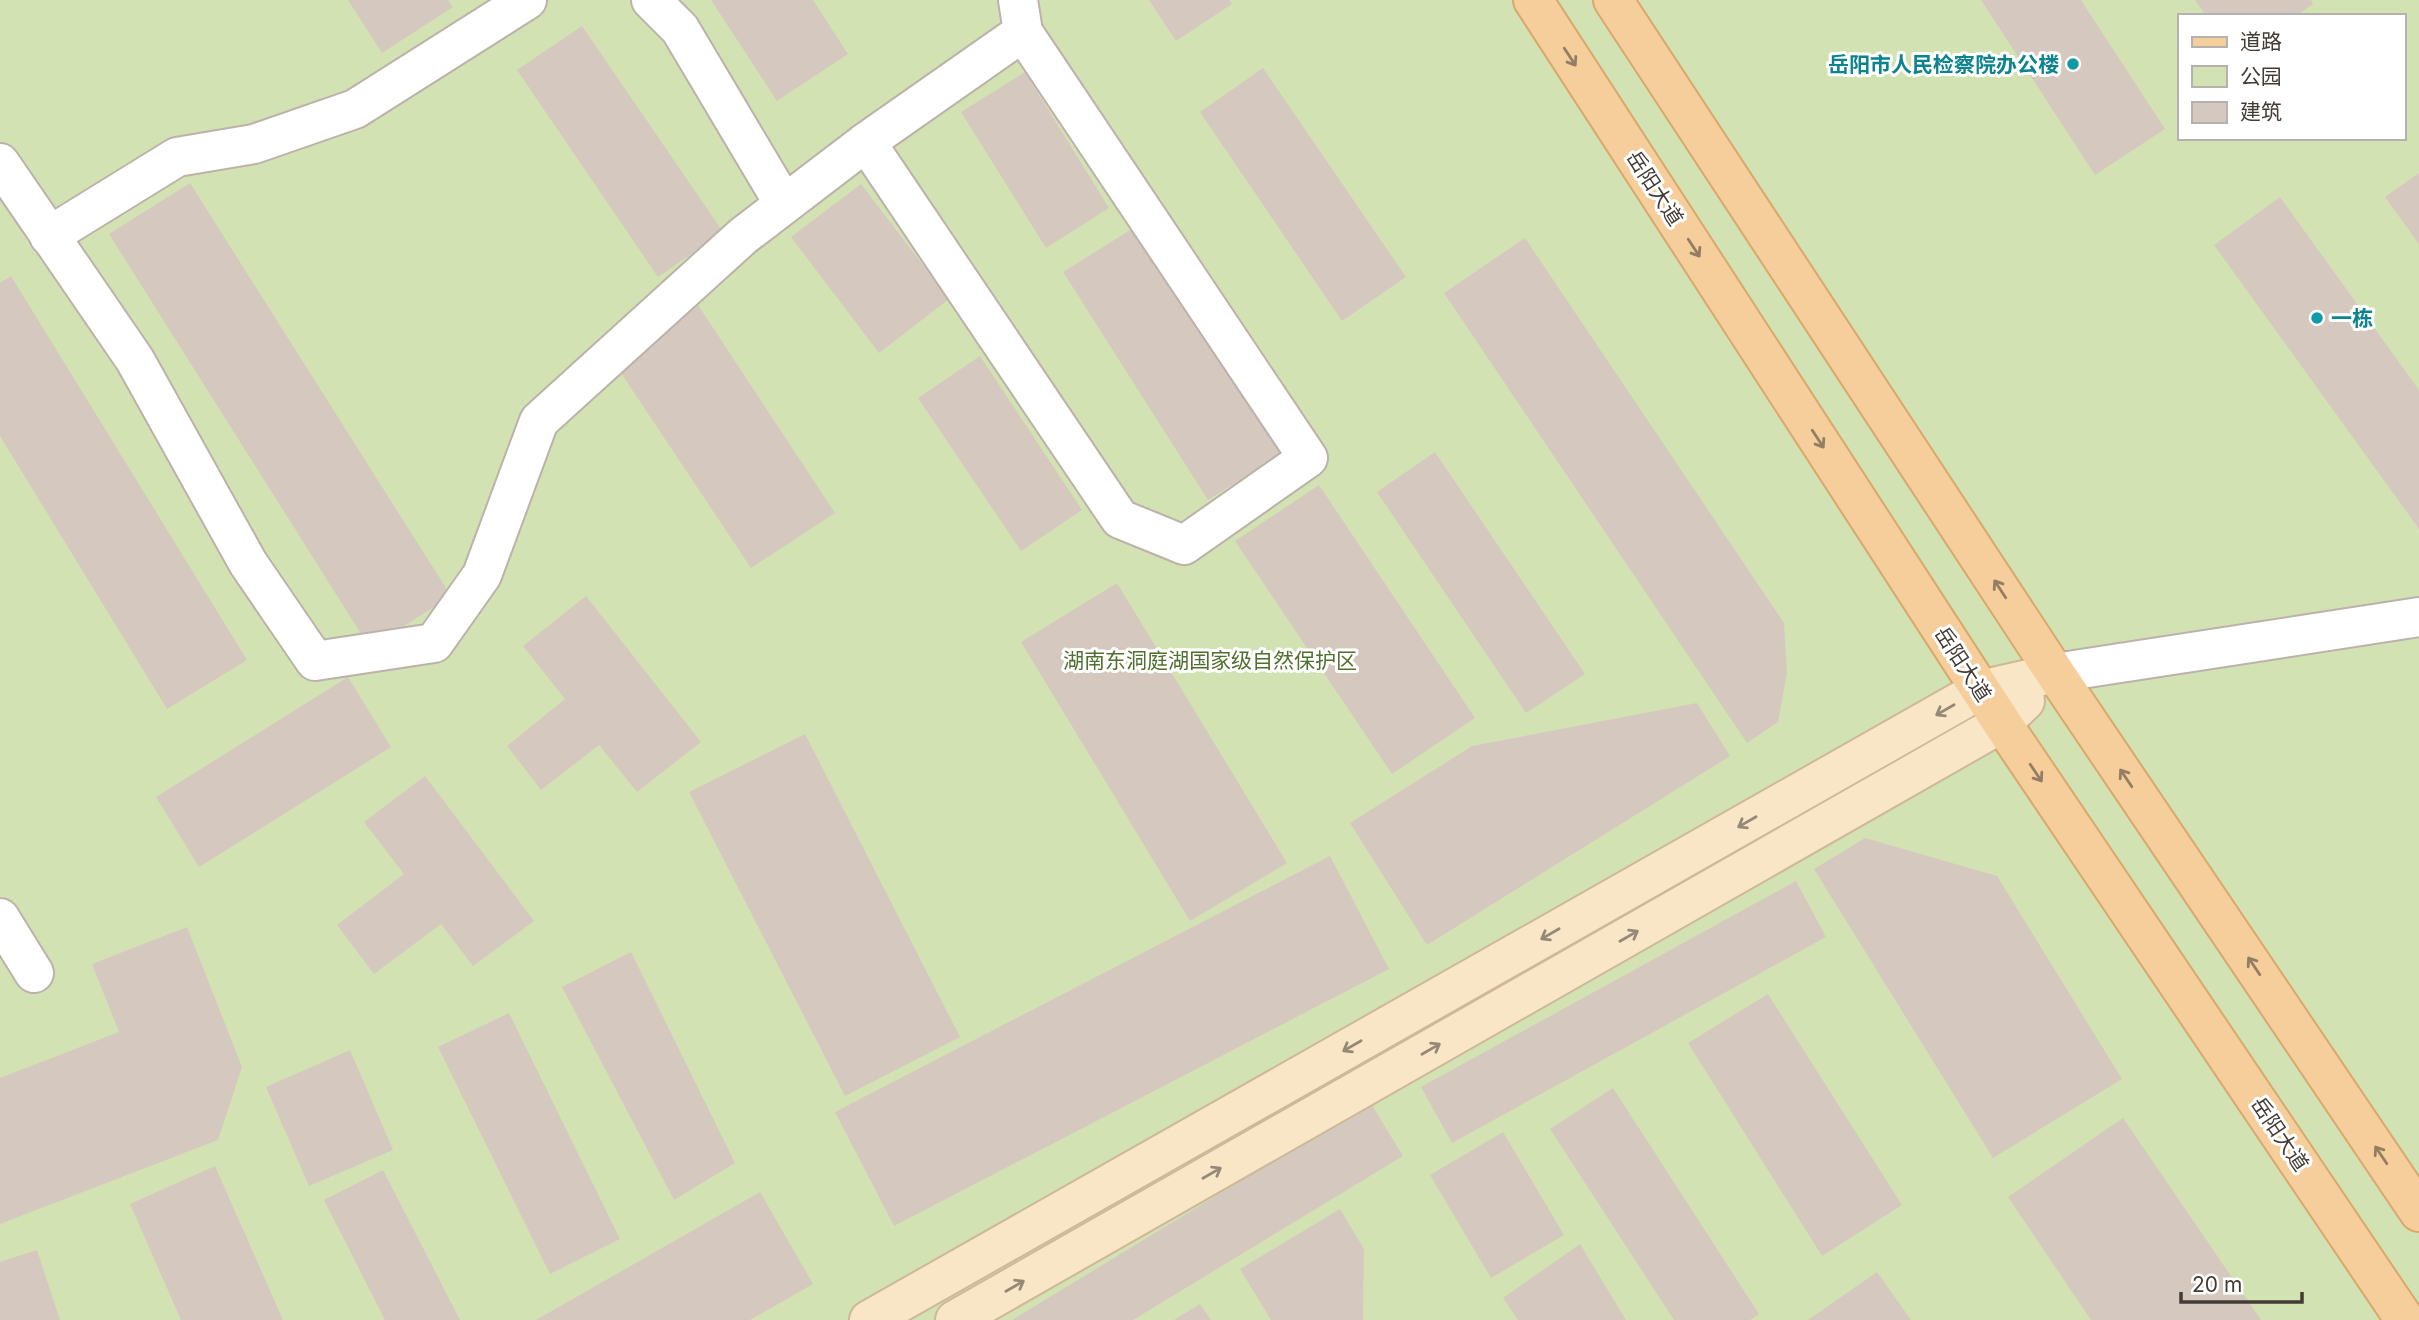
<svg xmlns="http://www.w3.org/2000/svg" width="2419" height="1320" font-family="Inter,'Noto Sans SC',sans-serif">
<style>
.green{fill:#d3e2b2;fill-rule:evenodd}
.building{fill:#d5c9bf}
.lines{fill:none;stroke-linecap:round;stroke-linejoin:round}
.minor-casing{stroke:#bcb2a9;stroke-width:42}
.tertiary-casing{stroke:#bcb2a9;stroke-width:42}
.secondary-casing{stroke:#cdb899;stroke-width:42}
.primary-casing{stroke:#d8a86c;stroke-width:42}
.minor{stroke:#fff;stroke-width:38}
.tertiary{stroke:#fff;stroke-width:38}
.secondary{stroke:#f9e6c7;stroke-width:38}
.primary{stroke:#f5ce9b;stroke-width:38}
.oneway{stroke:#937e63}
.oneway2{stroke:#958877}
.culture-dot{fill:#0f9aa8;stroke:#fff;stroke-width:2.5}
.labels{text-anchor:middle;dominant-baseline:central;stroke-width:6;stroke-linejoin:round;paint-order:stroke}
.culture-label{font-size:21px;font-weight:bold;fill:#0d838f;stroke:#fff;text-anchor:end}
.street-label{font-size:21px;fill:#433c36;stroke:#fff}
.park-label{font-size:21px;fill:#516f2e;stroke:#fff}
</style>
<rect width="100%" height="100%" fill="#f1ece6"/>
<!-- green -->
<path class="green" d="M0,0H2419V1320H0ZM2179,16H2403V138H2179Z"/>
<!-- building -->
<g class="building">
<path d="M348,0H448L453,7L382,53Z"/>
<path d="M711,0H813L848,54L777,101Z"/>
<path d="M1149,0H1229L1232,4L1176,41Z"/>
<path d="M1981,0H2081L2165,129L2095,175Z"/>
<path d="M2195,0H2311L2313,4L2296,16H2206Z"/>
<path d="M582,26L723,232L658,277L517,70Z"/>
<path d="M1263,68L1406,277L1342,321L1200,112Z"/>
<path d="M1025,72L1109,208L1046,248L961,112Z"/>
<path d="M2419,173V244L2385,197Z"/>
<path d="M190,183L451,596L370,648L109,234Z"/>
<path d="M861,184L949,299L879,353L791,237Z"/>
<path d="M2280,197L2419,390V529L2214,245Z"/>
<path d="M1135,227L1281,454L1208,500L1063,272Z"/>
<path d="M1525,238L1784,623L1787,673L1778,722L1747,743L1444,293Z"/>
<path d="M11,276L247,660L167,709L0,436V283Z"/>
<path d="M698,305L835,513L751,568L613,361Z"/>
<path d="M980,356L1082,510L1021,551L918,398Z"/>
<path d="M1435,452L1585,674L1526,713L1377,492Z"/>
<path d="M1319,485L1475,718L1392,774L1235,541Z"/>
<path d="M1117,583L1287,863L1190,921L1021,642Z"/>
<path d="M586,596L701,742L637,792L599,745L541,790L507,746L565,699L523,646Z"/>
<path d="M348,677L391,747L199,867L156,797Z"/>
<path d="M1697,703L1730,756L1427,945L1350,823L1472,746Z"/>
<path d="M805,734L960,1037L845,1096L689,792Z"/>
<path d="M425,776L534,921L473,966L441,924L374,974L337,925L404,874L364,822Z"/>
<path d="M1865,838L1997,876L2122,1079L1993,1158L1814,869Z"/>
<path d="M1330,856L1389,969L894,1226L835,1112Z"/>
<path d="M1796,881L1826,937L1452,1143L1421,1087Z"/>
<path d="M187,927L242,1067L218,1140L0,1224V1078L119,1032L92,964Z"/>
<path d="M631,952L735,1163L674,1200L562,987Z"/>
<path d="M1768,994L1902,1205L1822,1256L1688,1043Z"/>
<path d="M509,1013L620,1239L550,1274L438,1047Z"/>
<path d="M350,1050L393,1150L309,1186L266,1087Z"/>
<path d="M1613,1088L1759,1314L1750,1320H1674L1550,1129Z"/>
<path d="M1370,1102L1403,1156L1133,1320H1012Z"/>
<path d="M2123,1118L2261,1320H2091L2008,1197Z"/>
<path d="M1503,1132L1564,1235L1491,1278L1430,1175Z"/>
<path d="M215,1166L283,1320H181L130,1204Z"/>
<path d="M383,1170L460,1320H385L324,1200Z"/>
<path d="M760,1192L813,1284L750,1320H536Z"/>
<path d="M1340,1209L1364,1249L1363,1320H1271L1240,1269Z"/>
<path d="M1580,1244L1626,1320H1518L1503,1298Z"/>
<path d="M37,1250L60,1320H0V1262Z"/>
<path d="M1877,1272L1911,1320H1808Z"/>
<path d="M1200,1304L1211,1320H1174Z"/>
</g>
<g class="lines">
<defs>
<g id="minor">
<path d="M651,0L680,29L784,204"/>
<path d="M1018,0L1023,32L1308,458L1184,545L1120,519L866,142L1023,32"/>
<path d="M0,163L135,360L248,563L315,661L434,643L482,575L539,421L743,236L866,142"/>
<path d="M49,236L177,157L254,144L355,109L527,0"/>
<path d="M0,918L34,973"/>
</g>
<path id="tertiary" d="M2055,673L2419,617"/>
<g id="secondary">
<path d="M869,1320L1980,690L2055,673"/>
<path d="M955,1320L2002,723L2025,701"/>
</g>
<g id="primary">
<path d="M1533,0L2002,723L2405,1320"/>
<path d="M1613,0L2055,673L2419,1212"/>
</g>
</defs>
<!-- minor casing -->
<use href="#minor" class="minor-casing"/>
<!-- tertiary casing -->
<use href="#tertiary" class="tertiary-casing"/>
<!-- secondary casing -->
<use href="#secondary" class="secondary-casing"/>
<!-- primary casing -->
<use href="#primary" class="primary-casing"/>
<!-- minor -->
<use href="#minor" class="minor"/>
<!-- tertiary -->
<use href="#tertiary" class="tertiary"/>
<!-- secondary -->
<use href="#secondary" class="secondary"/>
<!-- primary -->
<use href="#primary" class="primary"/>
</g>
<!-- one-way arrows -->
<defs><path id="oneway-shaft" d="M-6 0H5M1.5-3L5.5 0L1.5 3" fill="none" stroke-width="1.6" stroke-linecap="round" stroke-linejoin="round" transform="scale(1.75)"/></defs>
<g class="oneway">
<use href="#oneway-shaft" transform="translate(1570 57) rotate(57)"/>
<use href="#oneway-shaft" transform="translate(1694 248) rotate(57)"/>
<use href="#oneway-shaft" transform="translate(1818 439) rotate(57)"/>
<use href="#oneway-shaft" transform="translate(2000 589) rotate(-123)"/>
<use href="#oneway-shaft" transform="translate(2036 773) rotate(56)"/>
<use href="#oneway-shaft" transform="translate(2126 778) rotate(-124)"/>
<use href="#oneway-shaft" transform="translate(2254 966) rotate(-124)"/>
<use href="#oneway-shaft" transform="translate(2381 1155) rotate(-124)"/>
</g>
<g class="oneway2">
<use href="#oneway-shaft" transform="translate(1945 710) rotate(150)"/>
<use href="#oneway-shaft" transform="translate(1747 822) rotate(150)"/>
<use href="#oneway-shaft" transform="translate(1550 934) rotate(150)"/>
<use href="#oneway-shaft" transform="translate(1629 936) rotate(-30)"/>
<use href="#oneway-shaft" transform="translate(1352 1046) rotate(150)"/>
<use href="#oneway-shaft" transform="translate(1431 1049) rotate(-30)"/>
<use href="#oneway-shaft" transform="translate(1212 1173) rotate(-30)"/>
<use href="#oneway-shaft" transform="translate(1015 1286) rotate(-30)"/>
</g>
<!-- markers -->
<g class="culture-dot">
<circle cx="2073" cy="64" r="7"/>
<circle cx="2317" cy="318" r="7"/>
</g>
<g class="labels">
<!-- culture labels -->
<g class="culture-label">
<text x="2059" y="64">岳阳市人民检察院办公楼</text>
<text x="2331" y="318" text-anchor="start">一栋</text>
</g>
<!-- street labels -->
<g class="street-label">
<text transform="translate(1655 188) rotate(57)">岳阳大道</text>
<text transform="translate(1963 664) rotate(57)">岳阳大道</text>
<text transform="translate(2280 1134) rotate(56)">岳阳大道</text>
</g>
<!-- park labels -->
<g class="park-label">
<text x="1210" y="660">湖南东洞庭湖国家级自然保护区</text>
</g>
</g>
<!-- legend -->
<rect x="2178" y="14" width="228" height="126" fill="#ffffff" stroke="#b4b1af" stroke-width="2"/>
<rect x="2192" y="37" width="35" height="10" fill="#f5ce9b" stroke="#b4b1af" stroke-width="2"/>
<text x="2240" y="49" font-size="21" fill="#433c36">道路</text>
<rect x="2192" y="66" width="35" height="21" fill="#d3e2b2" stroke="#b4b1af" stroke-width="2"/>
<text x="2240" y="84" font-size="21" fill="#433c36">公园</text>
<rect x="2192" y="102" width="35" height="21" fill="#d5c9bf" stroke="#b4b1af" stroke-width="2"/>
<text x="2240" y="119" font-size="21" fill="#433c36">建筑</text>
<!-- scale -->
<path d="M2181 1292v10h121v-10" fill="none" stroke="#433c36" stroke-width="3.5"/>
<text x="2192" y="1292" font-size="21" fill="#433c36" stroke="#ffffff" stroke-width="5" paint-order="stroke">20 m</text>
</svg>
